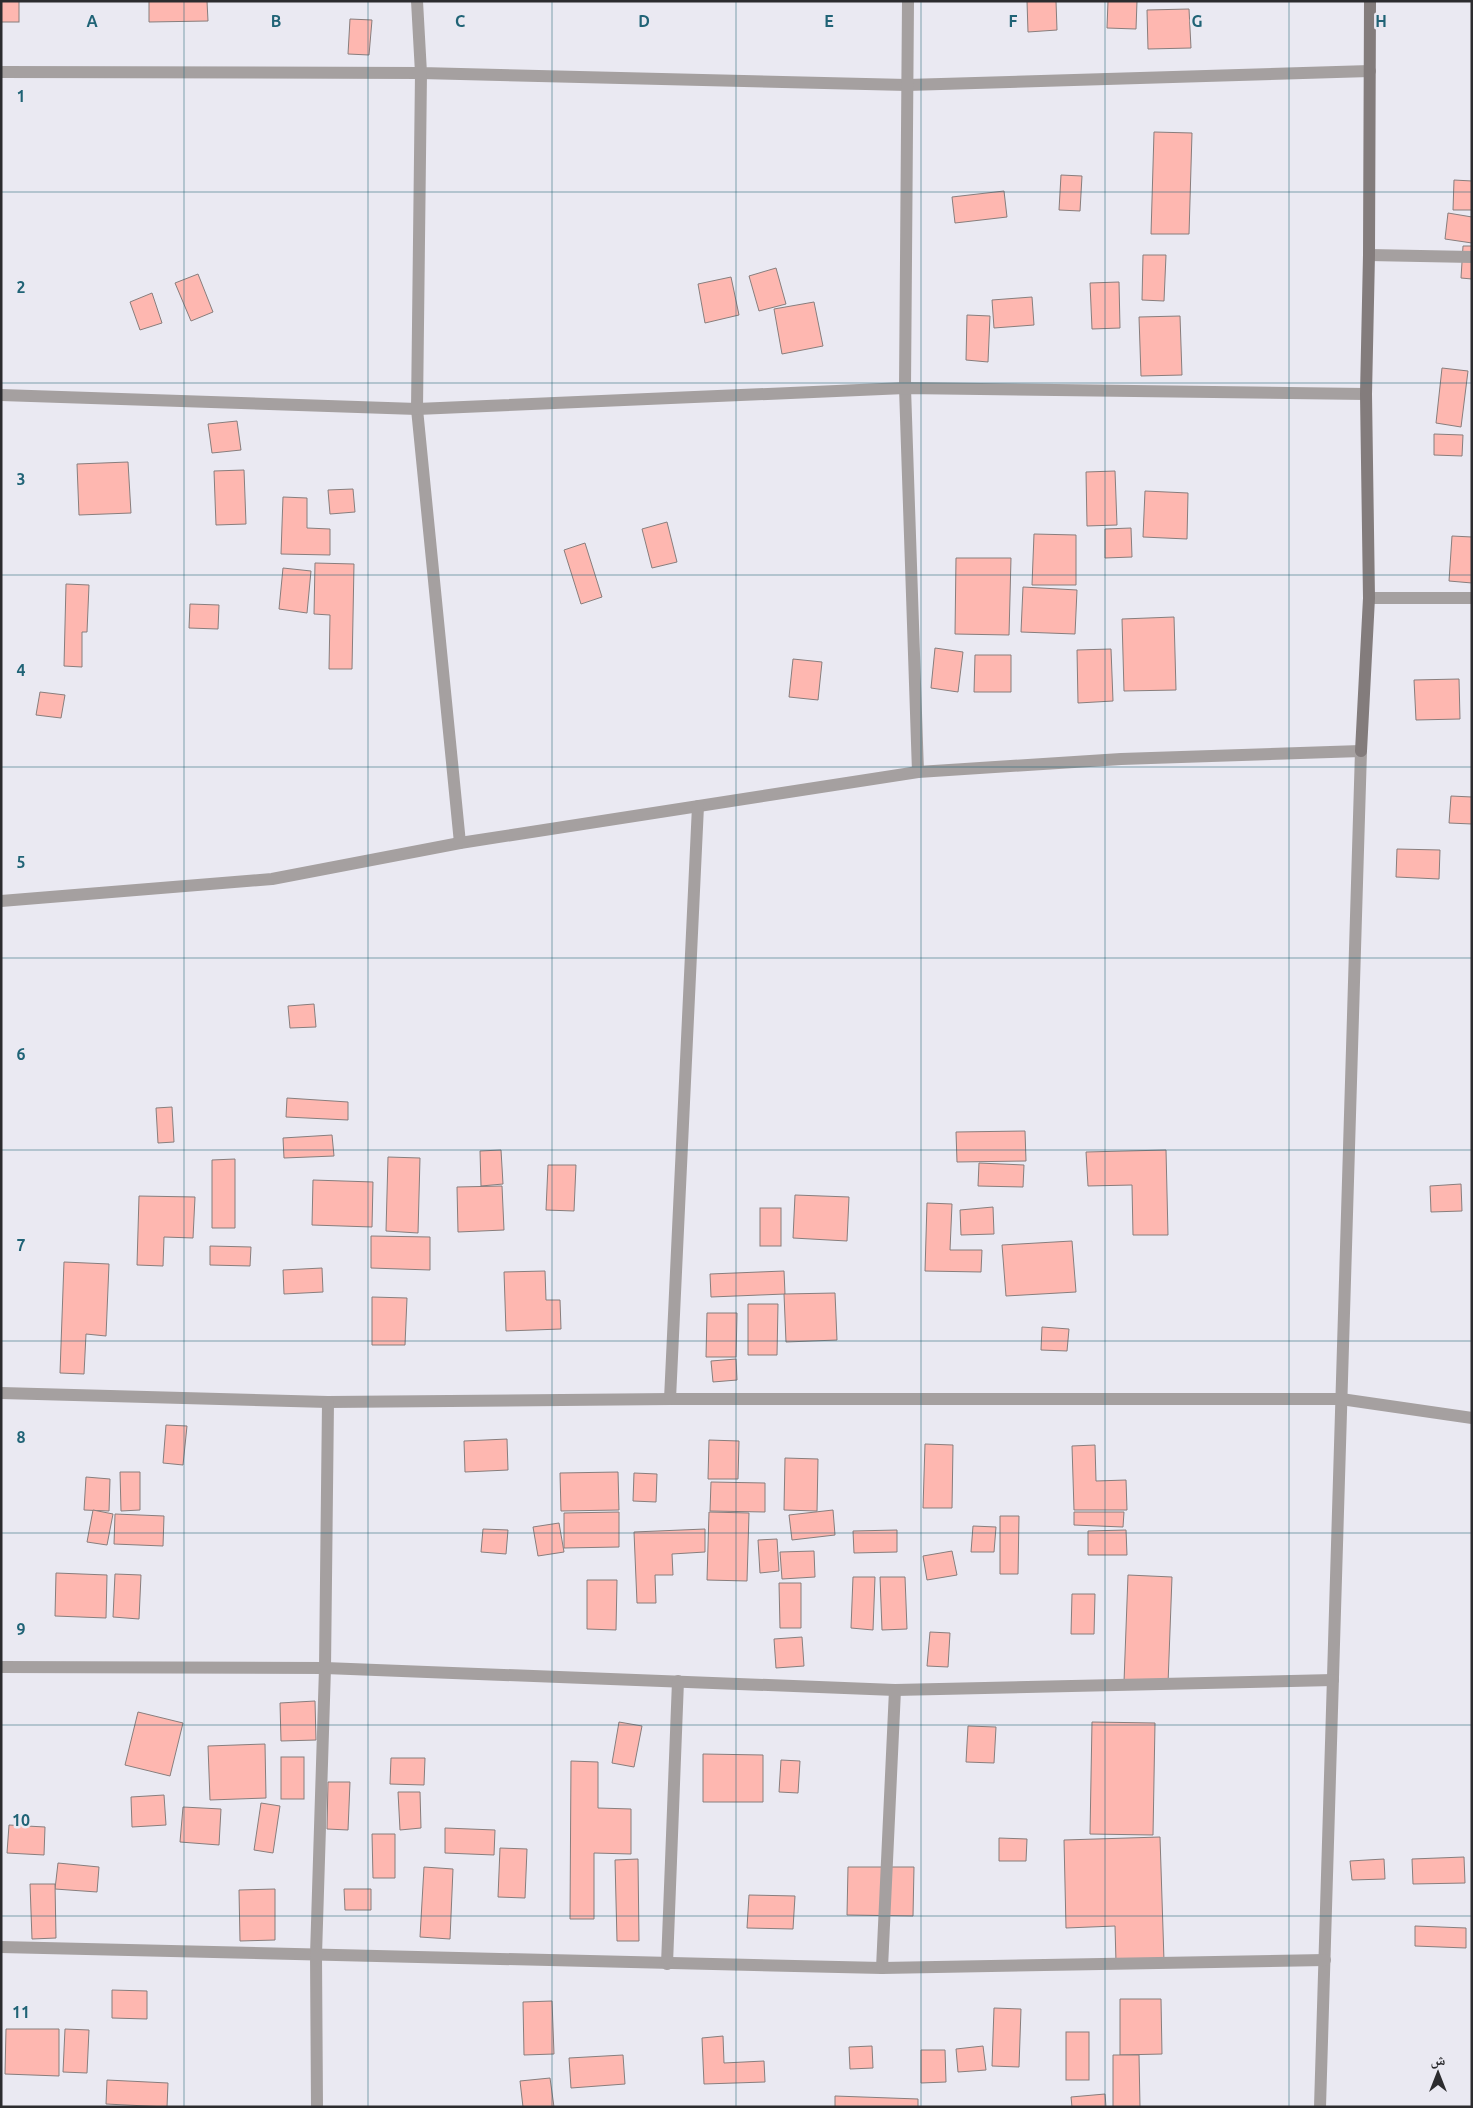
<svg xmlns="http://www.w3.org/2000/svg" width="1473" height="2108" font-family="Ubuntu,'Noto Naskh Arabic',sans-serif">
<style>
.building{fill:#feb7b0;stroke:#887e7d}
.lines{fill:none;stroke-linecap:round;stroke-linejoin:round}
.street{stroke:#a5a0a0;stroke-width:12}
.secondary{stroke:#837c7c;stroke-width:12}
.grid{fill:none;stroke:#206376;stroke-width:1;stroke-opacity:0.55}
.grid-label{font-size:16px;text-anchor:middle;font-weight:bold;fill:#206376;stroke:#eae9f2;stroke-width:5;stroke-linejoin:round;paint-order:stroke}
</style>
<rect width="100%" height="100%" fill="#eae9f2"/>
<!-- building -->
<g class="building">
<rect x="1" y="1" width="18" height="21"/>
<path d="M149,1H207L208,21L149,22Z"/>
<path d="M1027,1H1056L1057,30L1028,32Z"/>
<path d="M1108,1H1137L1136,29L1107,28Z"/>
<path d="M1189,9L1191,48L1148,49L1147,10Z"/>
<path d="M350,19L372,20L369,55L348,54Z"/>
<path d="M1154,132L1192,133L1189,234H1151Z"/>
<path d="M1061,175L1082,176L1080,211L1059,210Z"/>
<path d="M1454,180L1472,181V210H1453Z"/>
<path d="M1004,191L1007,217L955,223L952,197Z"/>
<path d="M1448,213L1472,217V243L1445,239Z"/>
<path d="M1463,246H1472V279L1461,278Z"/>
<path d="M1143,255H1166L1164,301L1142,300Z"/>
<path d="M776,268L786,304L759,311L749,276Z"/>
<path d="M198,274L213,312L191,321L175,283Z"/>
<path d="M731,277L739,315L705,323L698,284Z"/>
<path d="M1119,282L1120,328L1092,329L1090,283Z"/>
<path d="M152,293L162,323L140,330L130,302Z"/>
<path d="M1032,297L1034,325L994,328L992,300Z"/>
<path d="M814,302L823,346L782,354L774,309Z"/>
<path d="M967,315L990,316L988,362L966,360Z"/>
<path d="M1180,316L1182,375L1141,376L1139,317Z"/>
<path d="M1442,368L1468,371L1461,427L1436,423Z"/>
<path d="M237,421L241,450L212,453L208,424Z"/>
<path d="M1434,434L1463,435L1462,456L1434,455Z"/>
<path d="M128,462L131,513L79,515L77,464Z"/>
<path d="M244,470L246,524L216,525L214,471Z"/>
<path d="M1115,471L1117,525L1087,526L1086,472Z"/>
<path d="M353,489L355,512L330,514L328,490Z"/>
<path d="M1145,491L1188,493L1187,539L1143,537Z"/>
<path d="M283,497L307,498V528L330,529V555L281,554Z"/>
<path d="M667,522L677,562L652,568L642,529Z"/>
<path d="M1131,528L1132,557L1105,558V529Z"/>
<path d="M1034,534L1076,535V585H1032Z"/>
<path d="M1452,536L1472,537V583L1449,581Z"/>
<path d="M585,543L602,597L581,604L564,550Z"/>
<path d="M956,558H1011L1009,635L955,634Z"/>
<path d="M315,563L354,564L352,669H329L330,615L314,614Z"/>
<path d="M283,568L311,571L307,613L279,609Z"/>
<path d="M66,584L89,585L87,632H82V667L64,666Z"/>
<path d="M1023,587L1077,590L1075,634L1021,632Z"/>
<path d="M190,604L219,605L218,629L189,628Z"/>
<path d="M1174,617L1176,690L1124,691L1122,619Z"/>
<path d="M935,648L963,652L958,692L931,688Z"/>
<path d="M1111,649L1113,701L1078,703L1077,650Z"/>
<path d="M975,655H1011V692H974Z"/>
<path d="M793,659L822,662L818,700L789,697Z"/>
<path d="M1459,679L1460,719L1416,720L1414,680Z"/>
<path d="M40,692L65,695L61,718L36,715Z"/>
<path d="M1451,796L1472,797V824L1449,823Z"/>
<path d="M1397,849L1440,850L1439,879L1396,877Z"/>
<path d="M314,1004L316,1027L290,1028L288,1006Z"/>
<path d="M287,1098L348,1102V1120L286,1117Z"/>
<path d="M172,1107L174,1142L158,1143L156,1108Z"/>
<path d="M1025,1131L1026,1161L957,1162L956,1132Z"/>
<path d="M332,1135L334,1156L284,1158L283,1138Z"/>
<path d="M501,1150L503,1184L481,1186L480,1151Z"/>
<path d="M1166,1150L1168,1235H1133L1132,1185L1088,1186L1086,1152Z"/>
<path d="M388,1157L420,1158L418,1233L386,1231Z"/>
<path d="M235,1159V1228H212V1160Z"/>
<path d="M979,1163L1024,1165L1023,1187L978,1186Z"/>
<path d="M548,1165H576L574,1211L546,1210Z"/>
<path d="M313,1180L373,1182L372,1227L312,1225Z"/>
<path d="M1461,1184L1462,1211L1431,1212L1430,1186Z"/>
<path d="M502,1186L504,1230L458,1232L457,1187Z"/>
<path d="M795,1195L849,1197L847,1241L793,1238Z"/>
<path d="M139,1196L195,1197L193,1238L164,1237L163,1266L137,1265Z"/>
<path d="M927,1203L952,1204L950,1250H982L981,1272L925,1271Z"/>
<path d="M993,1207L994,1234L961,1235L960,1210Z"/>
<rect x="760" y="1208" width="21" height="38"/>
<path d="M371,1236L430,1237V1270L371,1268Z"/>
<path d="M1072,1241L1076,1292L1006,1296L1002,1245Z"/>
<path d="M210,1246L251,1247L250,1266L210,1265Z"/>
<path d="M64,1262L109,1264L106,1336L86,1334L84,1374L60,1373Z"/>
<path d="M322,1268L323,1292L284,1294L283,1270Z"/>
<path d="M545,1271L546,1300H560L561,1329L506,1331L504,1272Z"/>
<path d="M784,1271L785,1294L711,1297L710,1274Z"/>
<path d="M835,1293L837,1340L786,1342L784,1294Z"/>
<path d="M372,1297L407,1298L405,1345H372Z"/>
<path d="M748,1304H778L777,1355H748Z"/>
<path d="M707,1313H737L736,1357H706Z"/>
<path d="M1042,1327L1069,1329L1067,1351L1041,1350Z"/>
<path d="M736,1359L737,1380L713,1382L711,1361Z"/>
<path d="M166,1425L187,1426L183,1465L163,1463Z"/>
<path d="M507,1439L508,1470L465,1472L464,1441Z"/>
<path d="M709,1440L739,1441L738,1479H708Z"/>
<path d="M925,1444L953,1445L952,1508H923Z"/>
<path d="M1095,1445L1096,1481L1126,1480L1127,1510H1074L1072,1446Z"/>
<path d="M785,1458L818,1459L817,1511L784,1510Z"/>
<path d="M120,1472H140V1510L121,1511Z"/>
<path d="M618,1472L619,1510L561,1511L560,1473Z"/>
<path d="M634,1473L657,1474L656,1502L633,1501Z"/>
<path d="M86,1477L110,1479L109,1511L84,1510Z"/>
<path d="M711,1482L765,1483V1512L710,1511Z"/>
<path d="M93,1510L113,1514L107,1545L87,1542Z"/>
<path d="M833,1510L835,1535L792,1540L789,1515Z"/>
<path d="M619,1512V1547L564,1548V1513Z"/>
<path d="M709,1512L749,1513L747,1581L707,1580Z"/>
<path d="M1074,1512H1124L1123,1527L1074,1525Z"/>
<path d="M115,1514L164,1516L163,1546L114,1544Z"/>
<path d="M1000,1516H1019L1018,1574H1000Z"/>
<path d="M559,1523L564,1552L538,1556L533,1527Z"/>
<path d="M973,1526L996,1527L994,1552H971Z"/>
<path d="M483,1529L508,1530L506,1554L481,1552Z"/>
<path d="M705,1529V1552L672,1554L673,1575H655L656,1603H637L634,1532Z"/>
<path d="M897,1530V1552L854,1553L853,1531Z"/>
<path d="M1126,1530L1127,1555H1088V1531Z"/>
<path d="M777,1539L779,1571L760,1573L758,1540Z"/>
<path d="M814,1551L815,1577L782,1579L780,1552Z"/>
<path d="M952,1551L957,1575L927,1580L923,1556Z"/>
<path d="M56,1573L107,1575L106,1618L55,1616Z"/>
<path d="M115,1574L141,1575L139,1619L113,1617Z"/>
<path d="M1128,1575L1172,1577L1168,1684L1124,1682Z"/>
<path d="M853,1577H875L873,1630L851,1628Z"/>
<path d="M880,1577H905L907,1629L882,1630Z"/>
<path d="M587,1580H617L616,1630L587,1629Z"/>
<path d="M779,1583H801V1628H780Z"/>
<path d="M1072,1594H1095L1094,1634H1071Z"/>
<path d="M930,1632L950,1633L948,1667L927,1666Z"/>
<path d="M802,1637L804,1666L776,1668L774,1639Z"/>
<path d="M315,1701L316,1740L281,1741L280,1703Z"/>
<path d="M138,1712L183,1723L170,1776L125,1765Z"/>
<path d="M619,1722L642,1726L634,1767L612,1763Z"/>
<path d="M1092,1722L1155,1723L1153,1835L1090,1834Z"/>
<path d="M968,1726L996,1727L994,1763L966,1762Z"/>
<path d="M265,1744L266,1798L210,1800L208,1746Z"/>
<path d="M703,1754L763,1755V1802H703Z"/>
<rect x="281" y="1757" width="23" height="42"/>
<path d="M391,1758H425L424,1785L390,1784Z"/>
<path d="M781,1760L800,1761L798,1793L779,1792Z"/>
<path d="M571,1761L598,1762V1808L631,1809V1854L594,1853V1919H570Z"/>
<path d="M328,1782H350L348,1830L327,1829Z"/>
<path d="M398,1792H420L421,1828L400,1830Z"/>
<path d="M164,1795L166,1825L132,1827L131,1797Z"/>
<path d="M261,1803L280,1806L273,1853L254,1850Z"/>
<path d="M183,1807L221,1809L219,1845L180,1842Z"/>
<path d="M9,1825L45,1827L44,1855L7,1853Z"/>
<path d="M445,1828L495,1830L494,1855L445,1853Z"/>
<path d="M372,1834H395V1878H373Z"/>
<path d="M1160,1837L1164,1961L1116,1962L1115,1926L1066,1928L1064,1840Z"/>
<path d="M999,1838L1027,1839L1026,1861H999Z"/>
<path d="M500,1848L527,1849L525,1898L498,1897Z"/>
<path d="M1464,1857L1465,1883L1413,1884L1412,1859Z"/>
<path d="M638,1859L639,1941H617L615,1860Z"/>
<path d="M1384,1859L1385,1879L1352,1880L1350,1861Z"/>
<path d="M58,1863L99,1867L97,1892L55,1889Z"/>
<path d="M424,1867L453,1869L450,1939L420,1937Z"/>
<path d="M848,1867H914L913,1916L847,1915Z"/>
<path d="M30,1884H55L56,1938L32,1939Z"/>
<path d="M275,1889V1940L240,1941L239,1890Z"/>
<path d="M344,1889H371V1910H345Z"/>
<path d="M749,1895L795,1896L793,1929L747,1928Z"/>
<path d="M1415,1926L1466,1928V1948L1415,1946Z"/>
<path d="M112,1990L147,1991V2019L112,2018Z"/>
<path d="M1120,1999H1161L1162,2054L1120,2055Z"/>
<path d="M552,2001L554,2054L524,2055L523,2002Z"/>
<path d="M994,2008L1021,2009L1019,2067L992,2066Z"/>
<path d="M6,2029H59V2076L5,2074Z"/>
<path d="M65,2029L89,2030L87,2073L63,2072Z"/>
<rect x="1066" y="2032" width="23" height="48"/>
<path d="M723,2036L724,2063L764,2061L765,2082L704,2084L702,2038Z"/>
<path d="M872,2046L873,2068L850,2069L849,2047Z"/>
<path d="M983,2046L986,2070L958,2072L956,2049Z"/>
<path d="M921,2050H945L946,2082L921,2083Z"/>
<path d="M623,2055L625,2084L571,2088L569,2058Z"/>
<path d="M1113,2055H1139L1140,2107H1113Z"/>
<path d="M550,2078L554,2107H523L520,2081Z"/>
<path d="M107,2080L168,2083L167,2107L106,2104Z"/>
<path d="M1105,2094L1106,2107H1072L1071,2097Z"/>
<path d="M835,2096L918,2099V2107H835Z"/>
</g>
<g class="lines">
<!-- street -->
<g class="street">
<path d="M417,1L421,73L907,85L1370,71"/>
<path d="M908,1L905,388L918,772"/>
<path d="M1,72L421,73L417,409L460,843"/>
<path d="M1369,255L1472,257"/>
<path d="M1,395L417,409L905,388L1366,394"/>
<path d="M1369,598H1472"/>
<path d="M1,901L272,879L460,843L918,772L1121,759L1361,751L1320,2107"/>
<path d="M1,1393L328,1402L670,1399H1341L1472,1418"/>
<path d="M670,1399L698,806"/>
<path d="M1,1667L325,1668L895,1690L1333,1680"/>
<path d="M1,1947L882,1968L1325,1960"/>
<path d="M667,1964L678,1681"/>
<path d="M882,1968L895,1690"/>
<path d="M317,2107L316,1955L325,1668L328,1402"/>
</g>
<!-- secondary -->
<path class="secondary" d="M1361,751L1369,598L1366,394L1369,255L1370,1"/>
</g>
<!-- grid -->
<path class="grid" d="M184,1V2107M368,1V2107M552,1V2107M736,1V2107M921,1V2107M1105,1V2107M1289,1V2107M1,192H1472M1,383H1472M1,575H1472M1,767H1472M1,958H1472M1,1150H1472M1,1341H1472M1,1533H1472M1,1725H1472M1,1916H1472"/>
<g class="grid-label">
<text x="92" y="27">A</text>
<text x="276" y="27">B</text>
<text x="460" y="27">C</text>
<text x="644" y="27">D</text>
<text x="829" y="27">E</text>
<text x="1013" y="27">F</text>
<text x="1197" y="27">G</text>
<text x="1381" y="27">H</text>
<text x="21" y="102">1</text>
<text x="21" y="293">2</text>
<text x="21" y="485">3</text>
<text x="21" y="676">4</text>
<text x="21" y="868">5</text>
<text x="21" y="1060">6</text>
<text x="21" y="1251">7</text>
<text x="21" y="1443">8</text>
<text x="21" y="1635">9</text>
<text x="21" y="1826">10</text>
<text x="21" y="2018">11</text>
</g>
<!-- border -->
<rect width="1473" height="2108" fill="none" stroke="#2c2c2f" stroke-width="5"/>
<!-- north arrow -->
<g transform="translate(1438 2073)" stroke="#eae9f2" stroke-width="4" paint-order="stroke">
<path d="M0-4L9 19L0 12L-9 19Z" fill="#2c2c2f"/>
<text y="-8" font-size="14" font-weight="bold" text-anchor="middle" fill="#2c2c2f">ش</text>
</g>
</svg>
